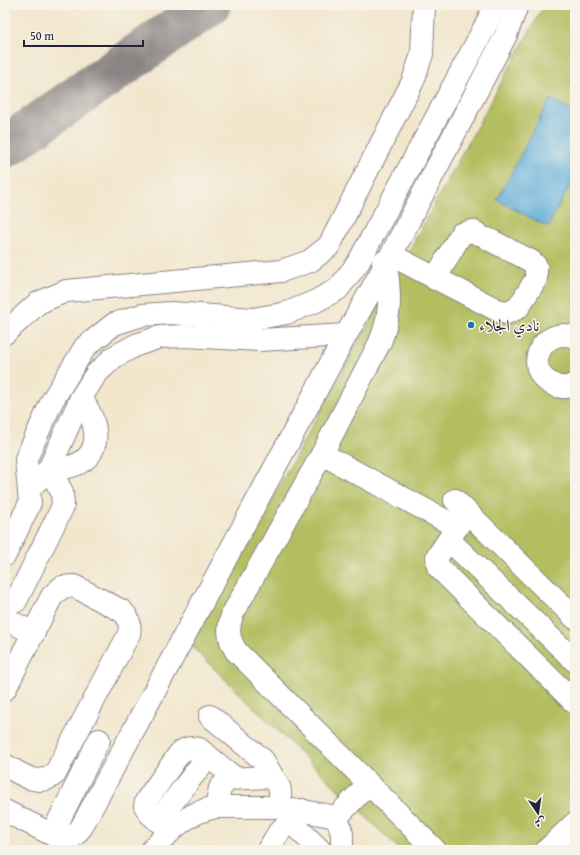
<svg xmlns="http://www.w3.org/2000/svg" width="580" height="855" font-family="'Gentium Book Plus',Amiri,serif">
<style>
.park{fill:#b2be5f;stroke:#6a704d}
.water{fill:#63aedc;stroke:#42688c}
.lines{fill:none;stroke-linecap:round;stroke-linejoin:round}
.taxiway{stroke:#8a8484;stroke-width:43}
.minor-casing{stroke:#8a8484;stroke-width:24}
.minor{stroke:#fff;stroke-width:22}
.poi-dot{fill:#1f6fb2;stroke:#f7f3e8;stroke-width:1.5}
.labels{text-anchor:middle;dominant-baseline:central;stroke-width:3;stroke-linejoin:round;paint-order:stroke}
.poi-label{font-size:16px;fill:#22223b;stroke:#f7f3e8;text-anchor:start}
</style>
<rect width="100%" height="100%" fill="#f7f3e8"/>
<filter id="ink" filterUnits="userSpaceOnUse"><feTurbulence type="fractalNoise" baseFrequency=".025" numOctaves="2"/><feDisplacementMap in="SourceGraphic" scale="8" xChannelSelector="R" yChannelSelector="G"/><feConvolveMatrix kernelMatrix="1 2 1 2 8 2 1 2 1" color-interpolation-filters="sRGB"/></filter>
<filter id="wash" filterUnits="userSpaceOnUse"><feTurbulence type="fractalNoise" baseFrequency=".012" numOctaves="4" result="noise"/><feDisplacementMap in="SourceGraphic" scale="16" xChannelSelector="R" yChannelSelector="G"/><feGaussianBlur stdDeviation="0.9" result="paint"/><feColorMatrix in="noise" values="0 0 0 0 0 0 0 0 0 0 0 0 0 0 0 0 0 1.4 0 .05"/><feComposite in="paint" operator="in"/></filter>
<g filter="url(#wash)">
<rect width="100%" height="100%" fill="#f2e6cd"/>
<!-- park -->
<path class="park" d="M544,5H575V839L564,850H400L191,646Z"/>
<!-- water -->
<path class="water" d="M550,99L575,112V175L548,227L497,200Z"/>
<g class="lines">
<!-- taxiway -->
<path class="taxiway" d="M5,147L209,5"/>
</g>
</g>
<g filter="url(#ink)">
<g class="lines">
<defs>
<g id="minor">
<path d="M391,255L501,312L507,313L518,308L536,279V266L531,261L488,239"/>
<path d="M383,262L386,264C390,294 392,313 380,342L322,454L233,613C227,628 228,638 236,651L435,850"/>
<path d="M435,279L461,234L472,231L478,234"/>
<path d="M5,333L38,303L66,291L281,271L310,261L329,246L413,81L422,54L424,5"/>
<path d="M575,337C541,325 521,371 554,385C560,388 569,388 575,384"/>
<path d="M322,454L457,527"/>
<path d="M29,489L49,469L81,398L96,374L114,357L136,345L160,337L185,336L260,340L346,335"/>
<path d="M455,500L575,618"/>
<path d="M467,512L437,557L438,567L575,703"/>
<path d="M449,540L575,661"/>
<path d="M5,555L30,503L26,459L52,401L85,347L114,324L142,315L172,313L253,319L287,313L316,301L338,289L358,263L470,55L488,21L494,5"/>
<path d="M16,601L63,506L62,492L49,469C100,469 106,435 81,398"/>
<path d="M5,619L34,633"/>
<path d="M5,689L52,596L62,587L74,586L122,611C129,617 131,624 129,634L55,774C38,788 21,774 5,765"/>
<path d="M210,716L263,760L274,779"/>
<path d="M216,807L220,788L229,779L268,777C283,781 280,795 280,807"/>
<path d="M5,811L61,839L73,837L81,828L346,335L391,255L506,35L517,5"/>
<path d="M337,817L368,784"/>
<path d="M337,817L342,834V850"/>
<path d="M158,821L208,756"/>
<path d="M290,821L320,850"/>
<path d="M171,831L150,814L145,806L146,801L179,754C185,748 190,747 199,749L235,778"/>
<path d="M52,834L99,740"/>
<path d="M152,850C171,830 188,812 216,807H280L337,817"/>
<path d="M268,850L279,832L302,810"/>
<path d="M547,850L575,823"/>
</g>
</defs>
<!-- minor casing -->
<use href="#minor" class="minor-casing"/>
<!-- minor -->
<use href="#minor" class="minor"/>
</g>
</g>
<!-- markers -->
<circle class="poi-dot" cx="471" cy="325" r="4"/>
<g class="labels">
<!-- poi labels -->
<g class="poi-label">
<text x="479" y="325">نادي الجلاء</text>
</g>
</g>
<!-- margin -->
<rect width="580" height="855" fill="none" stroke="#f7f3e8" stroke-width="20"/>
<!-- north arrow -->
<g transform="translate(538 813) rotate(167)" stroke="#f7f3e8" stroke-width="3" paint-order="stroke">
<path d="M0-3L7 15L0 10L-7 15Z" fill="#22223b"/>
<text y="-6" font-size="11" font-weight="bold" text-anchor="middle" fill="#22223b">ش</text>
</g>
<!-- scale -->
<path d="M24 40v6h119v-6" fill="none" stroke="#22223b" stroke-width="2"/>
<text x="30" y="40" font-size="12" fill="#22223b" stroke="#f7f3e8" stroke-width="3" paint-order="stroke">50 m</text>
</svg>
